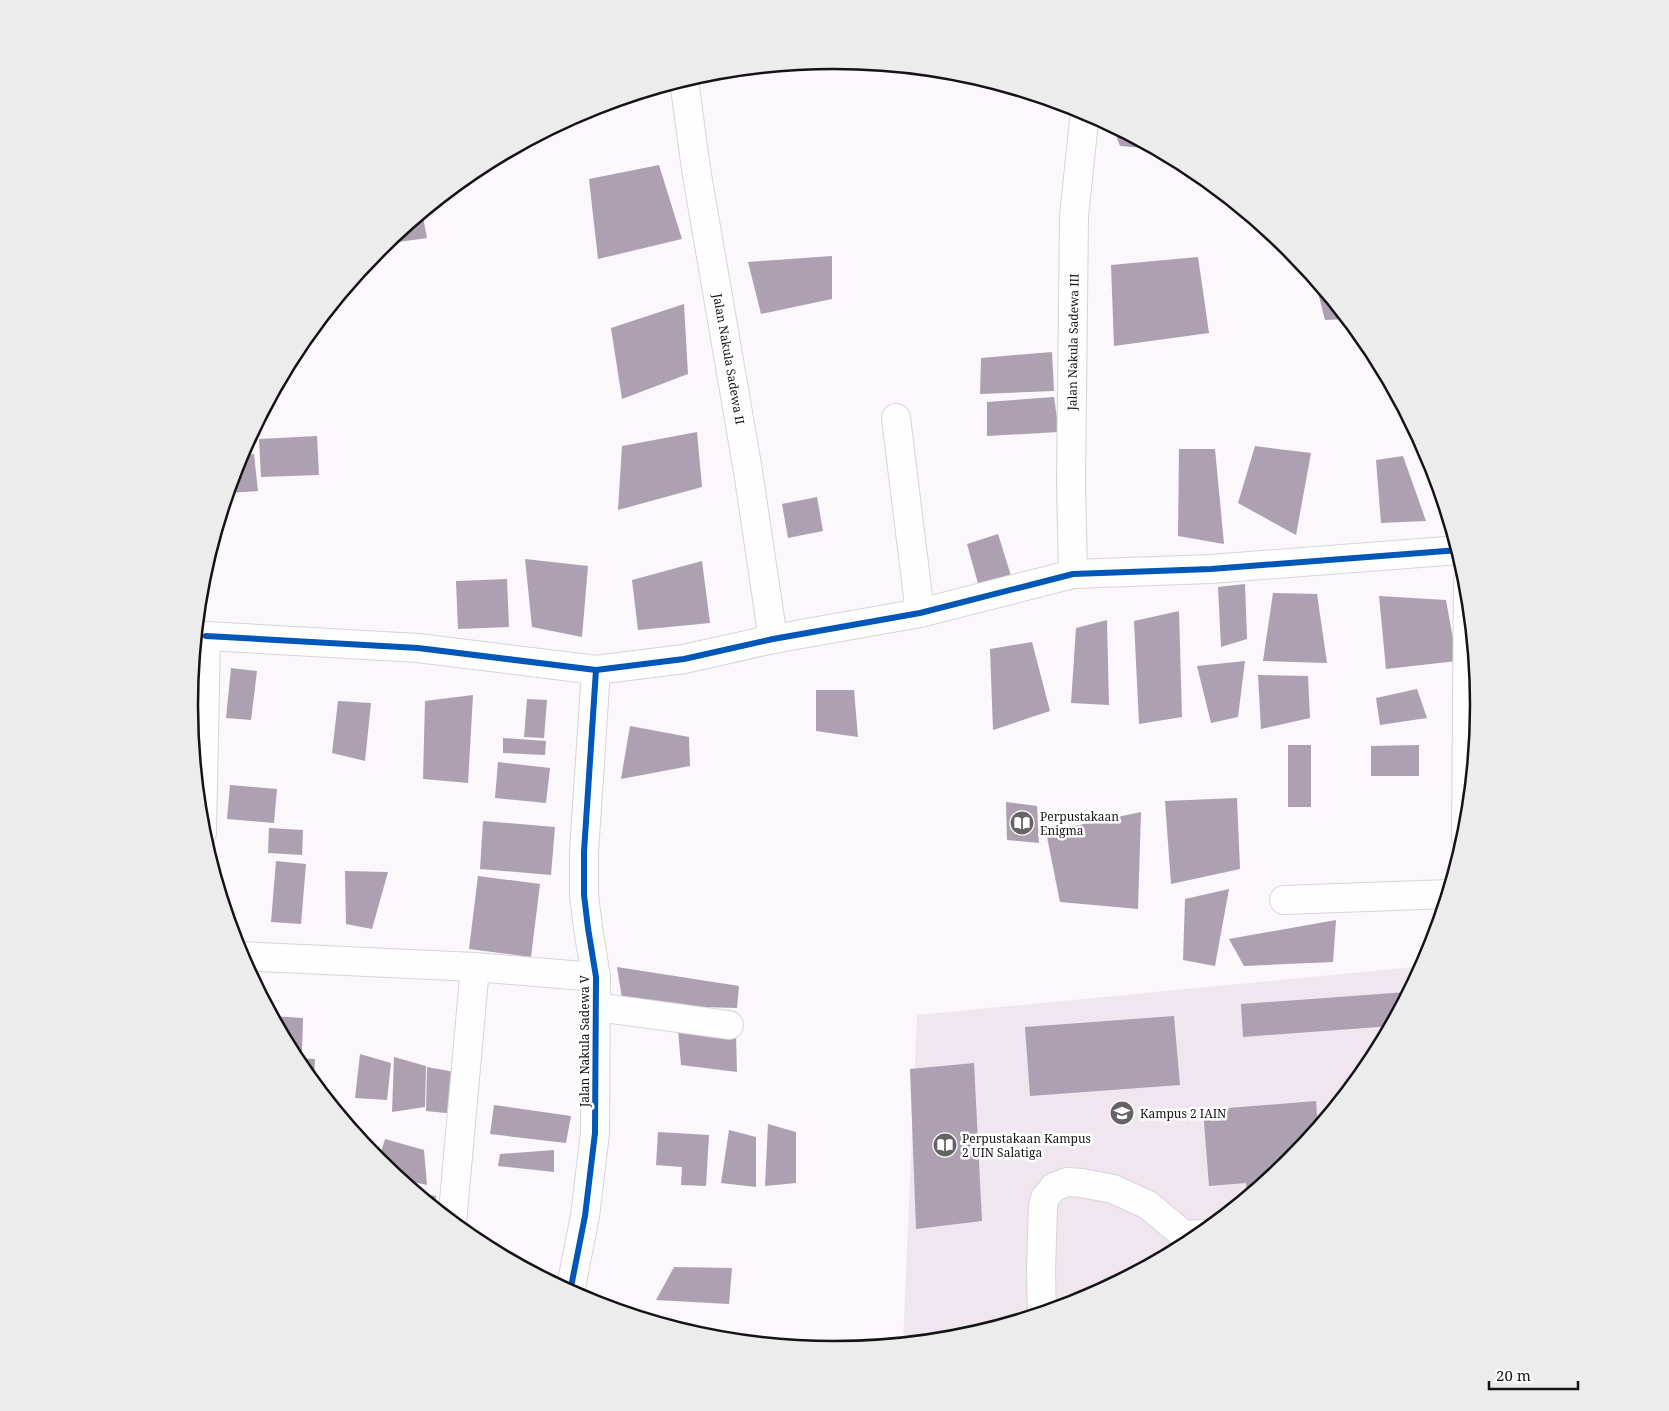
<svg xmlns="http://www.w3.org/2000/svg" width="1669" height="1411" font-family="'Noto Serif',serif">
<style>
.built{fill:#efe6f0}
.building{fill:#ada0b0}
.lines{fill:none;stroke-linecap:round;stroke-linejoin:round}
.minor-casing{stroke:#d7d4d8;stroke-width:30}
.minor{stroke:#fefeff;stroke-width:28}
.cycleway-casing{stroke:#fff;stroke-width:9}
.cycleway{stroke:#0057b8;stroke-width:6}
.labels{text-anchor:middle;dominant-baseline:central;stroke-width:5;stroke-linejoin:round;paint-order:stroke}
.street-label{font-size:12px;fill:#151315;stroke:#fff}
.poi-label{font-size:12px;fill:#151315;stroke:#fff;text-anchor:start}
.rim{fill:none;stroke:#151315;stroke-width:2.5}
</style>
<rect width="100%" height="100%" fill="#fbf7fc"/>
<!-- built -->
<path class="built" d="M1424,966L1371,1064L1291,1162L1193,1242L1081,1302L960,1339L903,1344L917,1015Z"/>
<!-- building -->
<g class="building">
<path d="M1112,125L1155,149L1120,146Z"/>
<path d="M659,165L682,239L598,259L589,179Z"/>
<path d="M423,217L427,238L391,243V239L416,218Z"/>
<path d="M832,256V299L761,314L748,262Z"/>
<path d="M1198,257L1209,333L1114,346L1111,265Z"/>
<path d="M1314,277L1348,319L1325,320Z"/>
<path d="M684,304L688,374L622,399L611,328Z"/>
<path d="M1052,352L1054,391L980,394L981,358Z"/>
<path d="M1054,397L1059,432L987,436V402Z"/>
<path d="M697,432L702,487L618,510L622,446Z"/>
<path d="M251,434L253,447L244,448Z"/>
<path d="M317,436L319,475L261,477L259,439Z"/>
<path d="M1255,446L1311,453L1296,535L1238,503Z"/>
<path d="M1179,449H1215L1224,544L1178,536Z"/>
<path d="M254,454L258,491L228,493L240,456Z"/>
<path d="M1403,456L1426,521L1381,523L1376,460Z"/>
<path d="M817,497L823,531L788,538L782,504Z"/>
<path d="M998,534L1012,579L979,587L967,544Z"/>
<path d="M525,559L588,566L582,637L532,627Z"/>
<path d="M702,561L710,623L638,630L632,580Z"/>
<path d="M507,579L509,627L458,629L456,581Z"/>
<path d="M1245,584L1247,639L1221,647L1218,587Z"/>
<path d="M1273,593L1317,594L1327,663L1263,661Z"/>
<path d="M1379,596L1446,600L1457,661L1386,669Z"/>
<path d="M1179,611L1182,717L1139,724L1134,621Z"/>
<path d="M1107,620L1109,705L1071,703L1076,628Z"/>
<path d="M1032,642L1050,711L993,730L990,649Z"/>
<path d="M1245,661L1238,717L1211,723L1197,666Z"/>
<path d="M231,668L257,671L251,720L226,718Z"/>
<path d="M1258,675L1308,676L1310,718L1261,729Z"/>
<path d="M1417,689L1427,718L1380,725L1376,698Z"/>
<path d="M816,690H854L858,737L816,731Z"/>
<path d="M473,695L468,783L423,779L425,701Z"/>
<path d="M527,699L547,700L544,738L524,737Z"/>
<path d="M338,701L371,703L365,761L332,753Z"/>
<path d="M630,726L689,737L690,766L621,779Z"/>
<path d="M503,738L546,741L545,755L503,753Z"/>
<rect x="1288" y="745" width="23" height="62"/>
<path d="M1419,745V776H1371V746Z"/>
<path d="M498,762L550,768L546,803L495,798Z"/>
<path d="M230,785L277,789L274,823L227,819Z"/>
<path d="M1237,798L1240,869L1171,884L1165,801Z"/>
<path d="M1006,802L1037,806L1039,843L1007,840Z"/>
<path d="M1141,812L1138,909L1060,902L1046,832Z"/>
<path d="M483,821L555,827L551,875L480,869Z"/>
<path d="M269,828L303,830L302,855L268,853Z"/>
<path d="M276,861L306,864L301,924L271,922Z"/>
<path d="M345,871L388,872L372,929L346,924Z"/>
<path d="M478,876L540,884L531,957L469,949Z"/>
<path d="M1229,889L1215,966L1183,960L1185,899Z"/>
<path d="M1336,920L1333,962L1244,966L1229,939Z"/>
<path d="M617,967L739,986L737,1008L623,1005Z"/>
<path d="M1407,992V996L1392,1026L1243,1037L1241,1004Z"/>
<path d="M272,1016L303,1018L302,1051H291Z"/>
<path d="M1174,1016L1180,1085L1030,1096L1025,1027Z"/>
<path d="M678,1030L736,1034L737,1072L681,1065Z"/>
<path d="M360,1054L391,1063L387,1100L355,1098Z"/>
<path d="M394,1057L426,1066L425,1107L392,1112Z"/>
<path d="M294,1058L315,1059L314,1083L298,1064Z"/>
<path d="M974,1063L982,1221L916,1229L910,1069Z"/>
<path d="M427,1067L460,1073L456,1114L426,1111Z"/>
<path d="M1316,1101L1318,1129L1291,1162L1247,1198L1246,1183L1209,1186L1203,1110Z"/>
<path d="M494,1105L571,1116L566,1143L490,1134Z"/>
<path d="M768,1124L796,1132V1183L765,1186Z"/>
<path d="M729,1130L756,1137V1187L721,1183Z"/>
<path d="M658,1132L709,1135L706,1186L681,1185L682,1167L656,1165Z"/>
<path d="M385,1139L424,1150L427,1185L399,1179L378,1162Z"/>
<path d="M554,1150V1172L498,1166L500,1154Z"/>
<path d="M416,1193L436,1196L435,1208Z"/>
<path d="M674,1267L732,1268L729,1304L656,1300Z"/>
</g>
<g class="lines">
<defs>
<g id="minor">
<path d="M684,80L696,169L748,471L773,639"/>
<path d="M896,418L920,613"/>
<path d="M1073,574L1071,482L1074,216L1085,111"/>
<path d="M206,636L418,648L596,670L684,659L773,639L920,613L1073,574L1211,569L1459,550"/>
<path d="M202,833L206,636"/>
<path d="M1466,838L1468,582"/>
<path d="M1284,900L1449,894"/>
<path d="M240,956L475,967L596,977"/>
<path d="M596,1007L729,1025"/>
<path d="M452,1223L475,967"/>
<path d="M570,1292L585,1216L595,1133L596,977L588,928L584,895V852L596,670"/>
<path d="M1042,1314L1041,1271L1043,1206L1045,1198L1054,1187L1067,1182L1082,1183L1113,1189L1148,1205L1184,1235L1203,1234"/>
</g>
</defs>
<!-- minor casing -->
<use href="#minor" class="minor-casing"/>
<!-- minor -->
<use href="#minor" class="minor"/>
<defs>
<g id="cycleway">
<path d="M206,636L418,648L596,670L684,659L773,639L920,613L1073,574L1211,569L1459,550"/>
<path d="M570,1292L585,1216L595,1133L596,977L588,928L584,895V852L596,670"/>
</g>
</defs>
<!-- cycleway casing -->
<use href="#cycleway" class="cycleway-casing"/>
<!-- cycleway -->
<use href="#cycleway" class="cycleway"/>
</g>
<!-- icons -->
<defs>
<symbol id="library-disc" viewBox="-11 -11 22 22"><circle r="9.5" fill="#666366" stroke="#fff"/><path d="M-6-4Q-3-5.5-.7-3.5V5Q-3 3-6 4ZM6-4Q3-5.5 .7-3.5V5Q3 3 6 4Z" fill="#fff"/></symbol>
<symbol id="university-disc" viewBox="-11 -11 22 22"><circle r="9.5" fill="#666366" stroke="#fff"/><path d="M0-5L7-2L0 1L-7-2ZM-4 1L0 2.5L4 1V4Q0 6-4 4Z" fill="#fff"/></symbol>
</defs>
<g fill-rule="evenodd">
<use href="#library-disc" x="1008" y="809" width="28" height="28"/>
<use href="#university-disc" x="1108" y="1099" width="28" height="28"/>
<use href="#library-disc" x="931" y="1131" width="28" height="28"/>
</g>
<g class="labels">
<!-- street labels -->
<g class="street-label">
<text transform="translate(1073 342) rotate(-89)">Jalan Nakula Sadewa III</text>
<text transform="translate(729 359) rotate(80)">Jalan Nakula Sadewa II</text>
<text transform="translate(584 1041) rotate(-90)">Jalan Nakula Sadewa V</text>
</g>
<!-- poi labels -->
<g class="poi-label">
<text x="1040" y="816">Perpustakaan<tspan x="1040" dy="14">Enigma</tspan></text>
<text x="1140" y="1113">Kampus 2 IAIN</text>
<text x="962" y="1138">Perpustakaan Kampus<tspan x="962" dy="14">2 UIN Salatiga</tspan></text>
</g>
</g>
<!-- crop -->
<path d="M0 0H1669V1411H0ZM198 705a636 636 0 1 1 1272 0a636 636 0 1 1-1272 0Z" fill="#ececec" fill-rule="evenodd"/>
<path class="rim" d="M198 705a636 636 0 1 1 1272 0a636 636 0 1 1-1272 0Z"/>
<!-- scale -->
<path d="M1489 1381v8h89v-8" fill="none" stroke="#151315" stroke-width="2.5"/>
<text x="1496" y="1381" font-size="15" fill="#151315" stroke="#ffffff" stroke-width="4" paint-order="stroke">20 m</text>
</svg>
